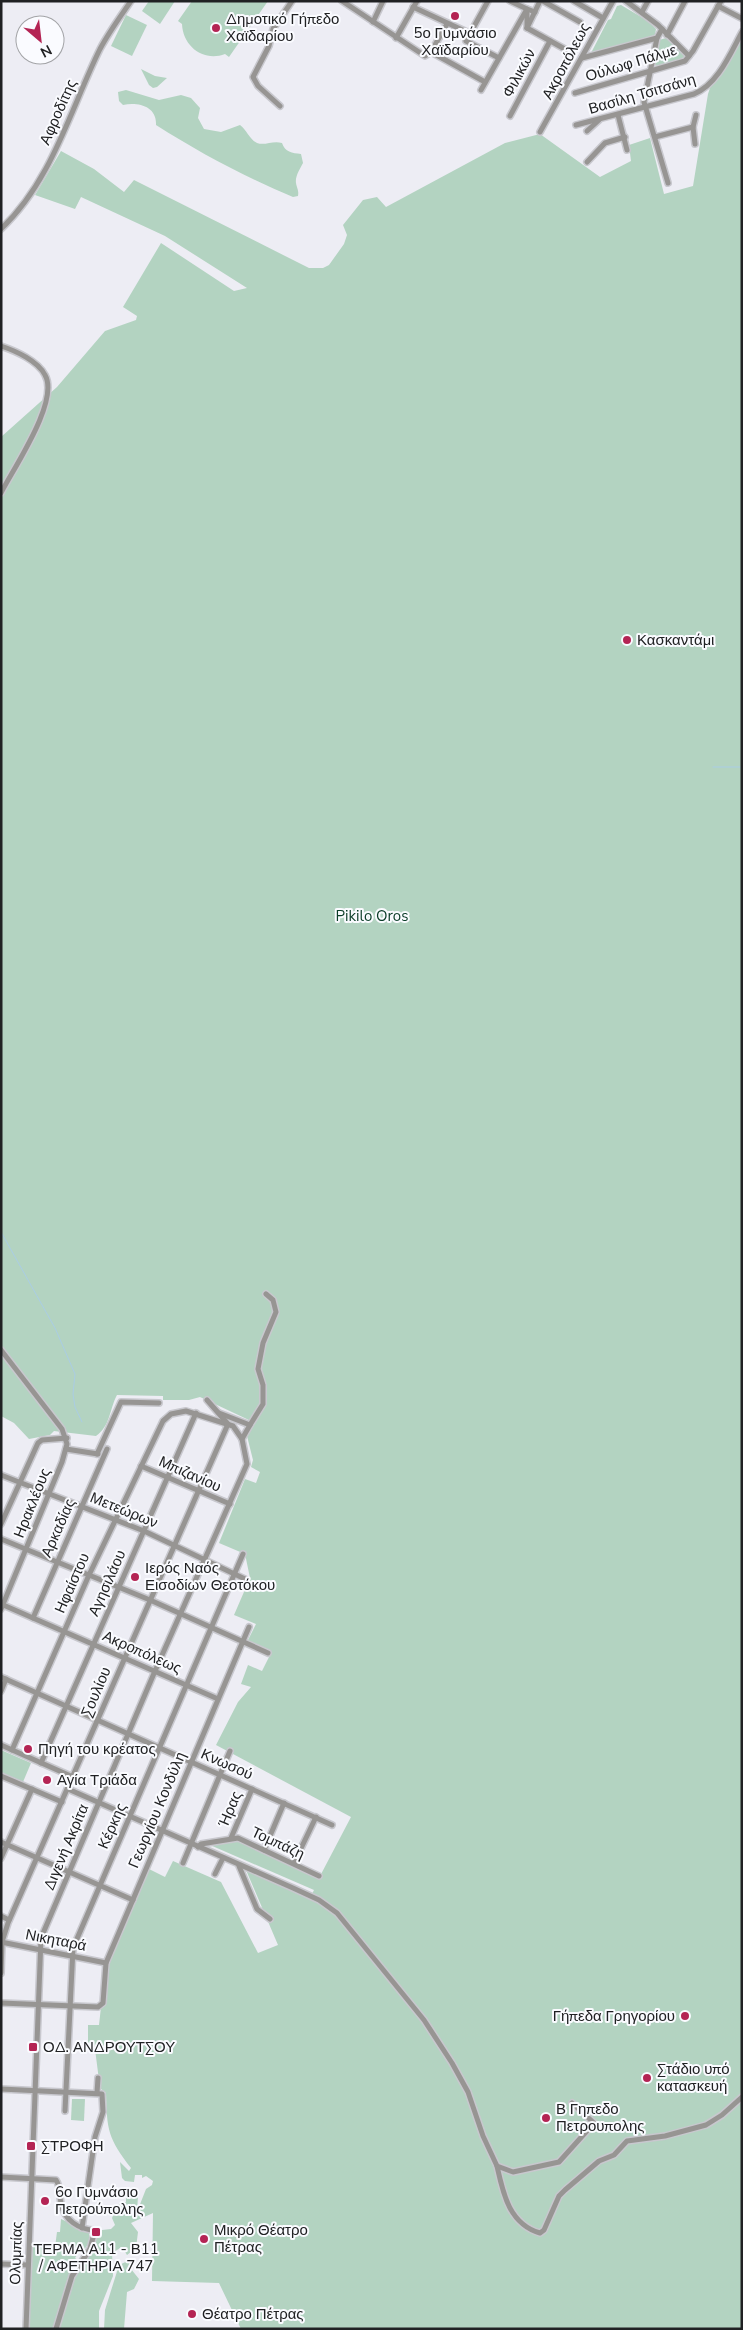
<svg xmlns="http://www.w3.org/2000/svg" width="743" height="2330" font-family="'Nunito Sans',sans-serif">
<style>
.green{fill:#b3d3c1}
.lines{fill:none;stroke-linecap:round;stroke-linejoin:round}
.stream{stroke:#aacde5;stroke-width:1}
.minor-casing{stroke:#c8c8ce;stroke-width:8}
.minor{stroke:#979593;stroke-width:5}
.poi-dot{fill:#b42454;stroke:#fafbff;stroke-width:2}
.labels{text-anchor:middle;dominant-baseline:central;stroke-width:4;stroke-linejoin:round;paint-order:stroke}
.poi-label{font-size:15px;fill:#202123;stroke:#fafbff;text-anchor:start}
.street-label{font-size:15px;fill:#202123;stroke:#fafbff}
.park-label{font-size:15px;fill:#0a3c27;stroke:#fafbff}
</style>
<rect width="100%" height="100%" fill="#ededf4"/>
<!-- green -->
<g class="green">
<path d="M149,1H175L160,24L142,11Z"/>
<path d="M192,1H268L229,57L225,54C204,62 183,47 182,24L178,21Z"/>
<path d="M621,5L648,21L656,29L655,35L591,53L608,20L611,19L617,6Z"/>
<path d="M126,15L147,25L132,56L111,46Z"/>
<path d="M742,35V2329H241L219,2283L152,2281L153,2213L131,2223L138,2232L136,2248L127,2255L122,2247L112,2253L113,2276L99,2311V2329H58L77,2271L102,2230L111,2229L115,2225L112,2218L118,2205L126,2202V2196H138L137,2212L146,2189L152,2185L153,2181L146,2176L142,2178V2175H135L134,2182L125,2181L122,2178L120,2162L129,2171L131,2168C108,2138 107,2131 106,2093L100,2088L95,2049H88V2025H99L101,2007L106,2005L109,1962L149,1869L165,1877L173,1861L221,1882L258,1953L278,1945L246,1870L310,1898L314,1890L210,1845L238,1840L319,1878L351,1817L216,1745L238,1702L251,1687L241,1684L248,1665L262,1671L271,1653L247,1642L256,1624L234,1615L250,1578L245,1554L219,1543L245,1479L256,1483L260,1472L251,1467L253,1460L247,1436L256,1420L253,1419L251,1421L200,1397L189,1400H163V1396L117,1395C109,1410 111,1425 96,1436L54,1431L50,1435L29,1439L14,1423L1,1416V437L57,387L105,331L136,320L137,316L123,307L161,243L234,291L247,288L165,236L81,197L75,209L35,195L61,151L94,169L124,192L134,180L309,268H323L329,265L344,244L347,235L343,225L363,200L377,197L386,207L505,143L540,134L600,177L631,161L629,145L650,138L664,194L693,186L708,94L712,82Z"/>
<path d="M666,38L685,56C678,63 664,68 655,65L659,40Z"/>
<path d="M141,69L155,76L167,78L157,87L153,88L149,85Z"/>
<path d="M126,90L159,100L181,95L191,98L200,108L198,118L204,129L221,132L240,125C247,130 249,139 257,143C265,146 273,140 282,143C285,152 292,153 301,154L303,163C300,169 295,176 296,183C297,189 299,190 298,196L293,197C245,177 200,153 156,125C157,106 138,102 123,105L119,101L118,92Z"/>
<path d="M1,1750L31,1763L23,1782L1,1773Z"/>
<path d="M72,2099H85L84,2121L71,2120Z"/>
<path d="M61,2219L89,2232V2242L83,2252L80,2250L75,2258L78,2260L65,2287L53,2329H28L31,2246L55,2247L57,2232H60Z"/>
<path d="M132,2259L131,2269L139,2279L134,2289L127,2292L124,2329H104L105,2310L119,2265Z"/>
</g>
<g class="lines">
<!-- stream -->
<g class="stream">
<path d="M713,767H742"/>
<path d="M1,1232L55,1328L75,1374L73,1394L75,1407L82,1422"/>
</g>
<defs>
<g id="minor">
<path d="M342,1L425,56L431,52L447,24"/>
<path d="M488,1L466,41L499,58"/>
<path d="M510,1L527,9V28"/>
<path d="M543,1L580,22"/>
<path d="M574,1L603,18"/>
<path d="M626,1L658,25L689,56"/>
<path d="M718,6L741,18"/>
<path d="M413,7L469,33"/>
<path d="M642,12L648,1"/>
<path d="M373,22L383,1"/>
<path d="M527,28L572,53"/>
<path d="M527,28L540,1"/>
<path d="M667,35L685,1"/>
<path d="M396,38L417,1"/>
<path d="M657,38L644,102L668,183"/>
<path d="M431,52L485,82"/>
<path d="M582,58L657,38L662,29"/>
<path d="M481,90L527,9L535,12"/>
<path d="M575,93L685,61L693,51L721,1"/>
<path d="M280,106L258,86L253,77L269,46L273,29L292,1"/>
<path d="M618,115L627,150"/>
<path d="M510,116L550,41"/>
<path d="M576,125L694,94C718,84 730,54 742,32"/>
<path d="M587,131L599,120"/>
<path d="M540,132L613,1"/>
<path d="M655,137L693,127"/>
<path d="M695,144L693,127L696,115"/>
<path d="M587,162L605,143L625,137"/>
<path d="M1,229C52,181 70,110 100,49C109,32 120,17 131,1"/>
<path d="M1,346C16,351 38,361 45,375C60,401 13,469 1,493"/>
<path d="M1,1350L62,1429L67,1444L62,1462L1,1609"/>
<path d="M219,1413L250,1425L242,1439"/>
<path d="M250,1425L263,1404V1385L258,1369L263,1343L276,1312L273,1300L266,1294"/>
<path d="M66,1449L98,1454"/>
<path d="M97,1454L121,1402L159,1403"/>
<path d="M141,1466L230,1504"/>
<path d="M1,1475L144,1531L245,1579"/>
<path d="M1,1524L38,1443L42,1440L67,1438"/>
<path d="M1,1539L150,1600L268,1653"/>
<path d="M1,1604L218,1699"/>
<path d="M33,1618L107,1449"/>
<path d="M1,1677L332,1825"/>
<path d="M1,1691L6,1679"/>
<path d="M1,1745L73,1777"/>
<path d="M12,1750L89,1575L163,1421L171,1414L186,1411L233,1426L242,1439L247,1464L155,1671L41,1938L26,2329"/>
<path d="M41,1763L196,1413"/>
<path d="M1,1776L62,1802"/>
<path d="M68,1789L293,1888L319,1900L337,1913L424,2020L452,2063L468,2092L483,2136L497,2166L513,2172L559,2162L594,2123L572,2103"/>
<path d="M231,1838L252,1789"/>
<path d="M1,1842L133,1900"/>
<path d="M198,1847L201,1844L238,1838L319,1876"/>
<path d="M264,1850L284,1803"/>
<path d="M1,1858L32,1789"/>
<path d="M183,1863L230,1751"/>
<path d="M294,1863L316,1817"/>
<path d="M239,1866L257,1909L270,1919"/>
<path d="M215,1874L223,1858"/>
<path d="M1,1916L9,1920"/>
<path d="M1,1942L106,1963"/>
<path d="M1,1973L2,1942L8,1923L228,1424L207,1400"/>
<path d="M1,2003L98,2007L103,2003L106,1963L249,1627"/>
<path d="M1,2089L102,2094L103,2112L95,2137L82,2228"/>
<path d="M97,2093L98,2078"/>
<path d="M65,2111L73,1948L243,1554"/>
<path d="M497,2166C503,2193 509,2224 540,2233L544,2230L559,2196L565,2190L599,2161L614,2155L627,2141L665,2136L706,2125L722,2115L742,2097"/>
<path d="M1,2177L56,2180C61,2187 59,2195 61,2203C64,2220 79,2230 95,2230L90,2249L72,2276L56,2329"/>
<path d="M1,2264L28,2265"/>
</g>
</defs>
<!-- minor casing -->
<use href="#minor" class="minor-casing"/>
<!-- minor -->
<use href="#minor" class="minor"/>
</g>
<!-- markers -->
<g class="poi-dot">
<circle cx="455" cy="16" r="5"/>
<circle cx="216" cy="28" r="5"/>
<circle cx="627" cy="640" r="5"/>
<circle cx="135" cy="1577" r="5"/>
<circle cx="28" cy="1749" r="5"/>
<circle cx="47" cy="1780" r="5"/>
<circle cx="685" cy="2016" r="5"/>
<rect x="28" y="2042" width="10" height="10" rx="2.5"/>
<circle cx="647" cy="2078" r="5"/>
<circle cx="546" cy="2118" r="5"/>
<rect x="26" y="2141" width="10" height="10" rx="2.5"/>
<circle cx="45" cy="2201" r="5"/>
<rect x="91" y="2227" width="10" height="10" rx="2.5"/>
<circle cx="204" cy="2239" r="5"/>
<circle cx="192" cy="2314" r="5"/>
</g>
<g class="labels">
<!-- poi labels -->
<g class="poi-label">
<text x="226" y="19">Δημοτικό Γήπεδο<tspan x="226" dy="17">Χαϊδαρίου</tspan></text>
<text x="455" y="33" text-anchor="middle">5ο Γυμνάσιο<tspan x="455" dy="17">Χαϊδαρίου</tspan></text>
<text x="637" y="640">Κασκαντάμι</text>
<text x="145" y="1568">Ιερός Ναός<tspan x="145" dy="17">Εισοδίων Θεοτόκου</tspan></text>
<text x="38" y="1749">Πηγή του κρέατος</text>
<text x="57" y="1780">Αγία Τριάδα</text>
<text x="675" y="2016" text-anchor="end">Γήπεδα Γρηγορίου</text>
<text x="43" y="2047">ΟΔ. ΑΝΔΡΟΥΤΣΟΥ</text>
<text x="657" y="2069">Στάδιο υπό<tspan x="657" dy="17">κατασκευή</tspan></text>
<text x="556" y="2109">Β Γηπεδο<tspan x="556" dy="17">Πετρουπολης</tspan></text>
<text x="41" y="2146">ΣΤΡΟΦΗ</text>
<text x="55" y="2192">6ο Γυμνάσιο<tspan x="55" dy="17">Πετρούπολης</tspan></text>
<text x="214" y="2230">Μικρό Θέατρο<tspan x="214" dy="17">Πέτρας</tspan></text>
<text x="96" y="2249" text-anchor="middle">ΤΕΡΜΑ Α11 - Β11<tspan x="96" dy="17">/ ΑΦΕΤΗΡΙΑ 747</tspan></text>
<text x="202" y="2314">Θέατρο Πέτρας</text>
</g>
<!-- street labels -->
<g class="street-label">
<text transform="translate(566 61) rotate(-62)">Ακροπόλεως</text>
<text transform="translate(631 63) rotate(-17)">Ούλωφ Πάλμε</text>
<text transform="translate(519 73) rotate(-62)">Φιλικών</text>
<text transform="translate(642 94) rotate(-16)">Βασίλη Τσιτσάνη</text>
<text transform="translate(58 112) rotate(-66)">Αφροδίτης</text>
<text transform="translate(190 1474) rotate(24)">Μπιζανίου</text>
<text transform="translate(32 1503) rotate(-68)">Ηρακλέους</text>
<text transform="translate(124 1510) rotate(22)">Μετεώρων</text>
<text transform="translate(58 1528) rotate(-66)">Αρκαδίας</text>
<text transform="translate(72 1583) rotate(-66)">Ηφαίστου</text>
<text transform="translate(107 1583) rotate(-66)">Αγησιλάου</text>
<text transform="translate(142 1652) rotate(24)">Ακροπόλεως</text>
<text transform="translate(96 1692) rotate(-67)">Σουλίου</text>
<text transform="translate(227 1764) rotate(24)">Κνωσού</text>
<text transform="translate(230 1809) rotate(-67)">Ήρας</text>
<text transform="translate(157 1810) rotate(-67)">Γεωργίου Κονδύλη</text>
<text transform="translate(112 1826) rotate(-66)">Κέρκης</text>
<text transform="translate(278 1843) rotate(25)">Τομπάζη</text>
<text transform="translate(66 1847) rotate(-67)">Διγενή Ακρίτα</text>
<text transform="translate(56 1940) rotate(11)">Νικηταρά</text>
<text transform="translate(16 2253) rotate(-88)">Ολυμπίας</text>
</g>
<!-- park labels -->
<g class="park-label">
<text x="372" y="916">Pikilo Oros</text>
</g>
</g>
<!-- border -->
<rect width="743" height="2330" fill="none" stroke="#202123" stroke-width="5"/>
<!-- north arrow -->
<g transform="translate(40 40) rotate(152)"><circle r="24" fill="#fafbff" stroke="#a3a4a7"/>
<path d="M0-4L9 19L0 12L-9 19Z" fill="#b42454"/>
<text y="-8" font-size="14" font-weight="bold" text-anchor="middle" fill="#202123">N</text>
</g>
</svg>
